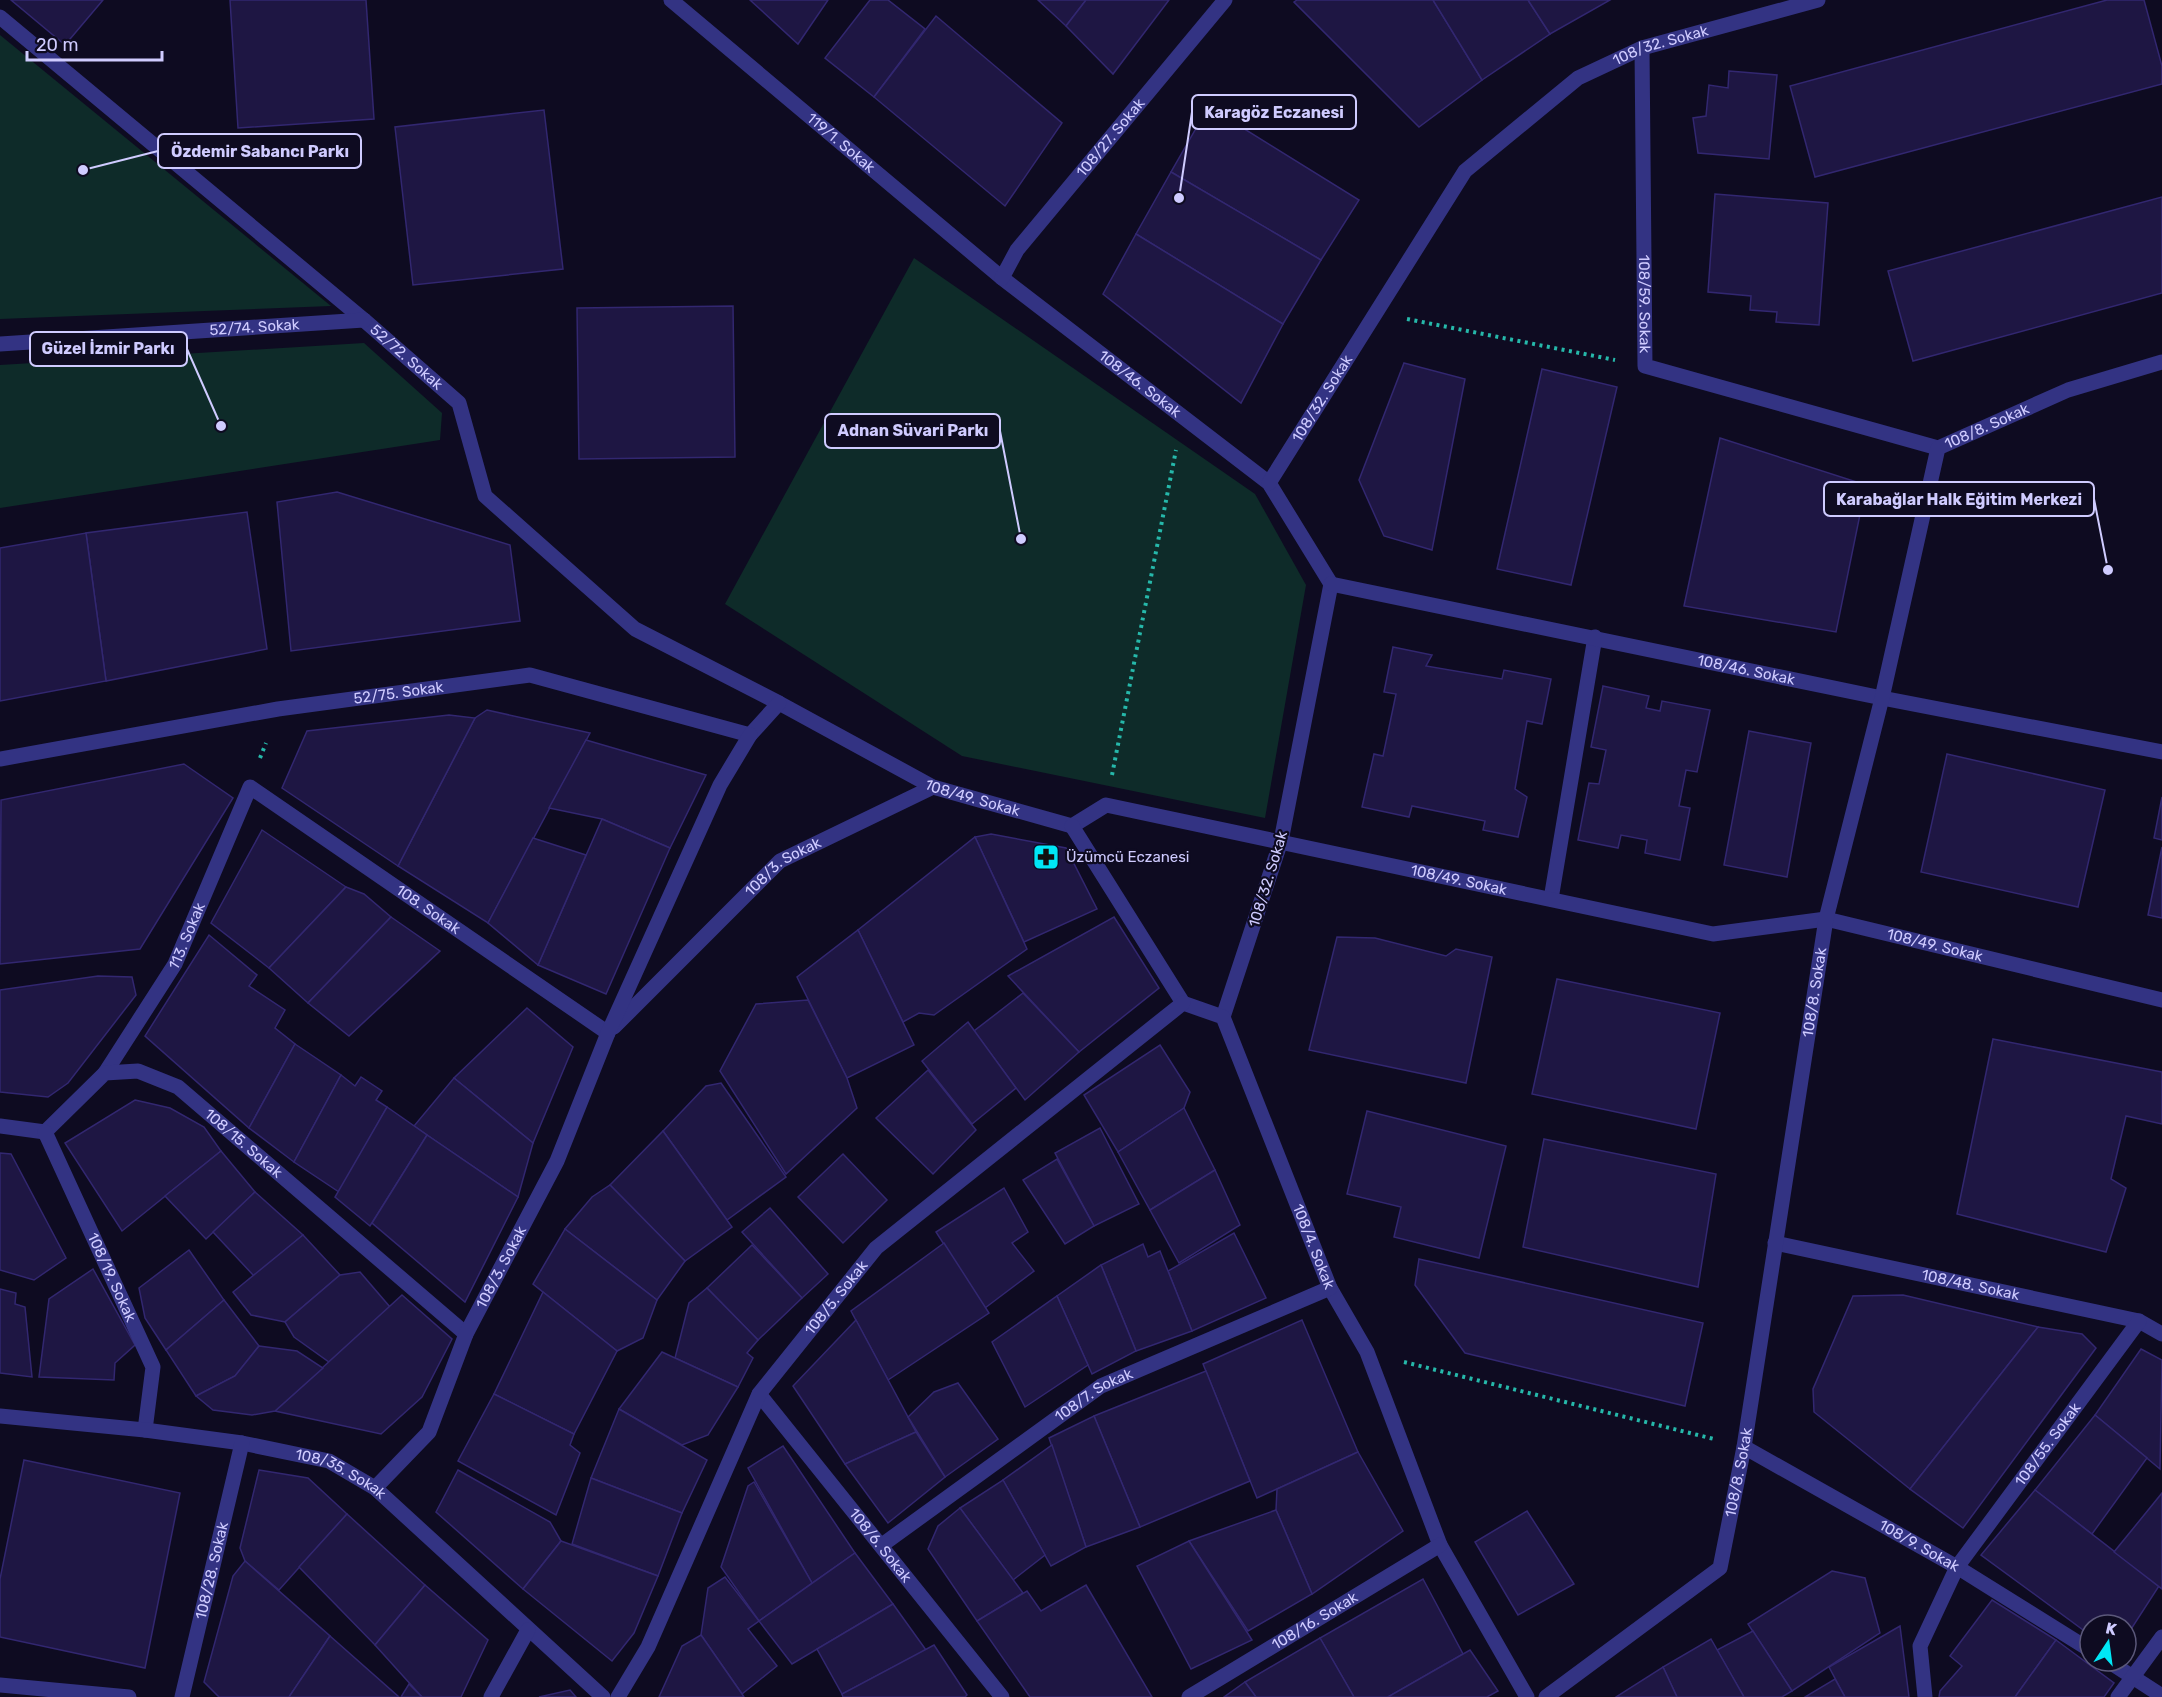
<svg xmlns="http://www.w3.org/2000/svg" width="2162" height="1697" font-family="Rubik,sans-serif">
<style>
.green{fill:#0e2b29}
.building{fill:#1e1643;stroke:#322770;stroke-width:1.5}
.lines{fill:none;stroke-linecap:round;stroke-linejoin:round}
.path{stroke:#26b8aa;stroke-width:4;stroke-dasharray:3 4.5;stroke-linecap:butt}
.lane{stroke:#333383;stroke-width:15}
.street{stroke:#333383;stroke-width:15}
.labels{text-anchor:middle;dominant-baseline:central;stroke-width:4.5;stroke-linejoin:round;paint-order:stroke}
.street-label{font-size:15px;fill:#cfcbff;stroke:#0e0b21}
.poi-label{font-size:15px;fill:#cfcbff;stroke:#0e0b21;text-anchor:start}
.leader{fill:none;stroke:#cfcbff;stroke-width:2}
.callout-dot{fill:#cfcbff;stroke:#0e0b21;stroke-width:2}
.callout{fill:#0e0b21;stroke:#cfcbff;stroke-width:2}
.callout-label{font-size:16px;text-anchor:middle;font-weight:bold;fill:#cfcbff}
</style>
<rect width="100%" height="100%" fill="#0e0b21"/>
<!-- green -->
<g class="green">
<path d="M0,35L331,306L0,319Z"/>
<path d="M914,258L1255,494L1306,585L1265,818L962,756L725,604Z"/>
<path d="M364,343L442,413L440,440L0,508V365Z"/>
</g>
<!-- building -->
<g class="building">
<path d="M11,0H103L65,45Z"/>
<path d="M230,0H366L374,119L238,128Z"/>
<path d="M750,0H828L798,44Z"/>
<path d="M870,0H888L925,29L874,97L825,58Z"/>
<path d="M1038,0H1086L1066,26Z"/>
<path d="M1086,0H1169L1113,74L1066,26Z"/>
<path d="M1297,0H1433L1482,80L1419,127L1294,2Z"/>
<path d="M1433,0H1528L1550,34L1482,80Z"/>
<path d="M1528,0H1610L1550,34Z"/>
<path d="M2107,0H2144L2162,66V84L1815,177L1790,86Z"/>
<path d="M936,16L1062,123L1005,206L874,97Z"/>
<path d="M1729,71L1777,75L1769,159L1698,153L1693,118L1706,116L1709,85L1728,88Z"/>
<path d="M544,110L563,269L413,285L395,127Z"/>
<path d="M1222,115L1359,200L1321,260L1171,172L1202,118Z"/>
<path d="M1171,172L1321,260L1283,324L1136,234Z"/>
<path d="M1715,194L1828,203L1819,325L1776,322L1777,312L1750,310L1751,296L1708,292Z"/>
<path d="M2162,197V293L1913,361L1888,271Z"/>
<path d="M1136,234L1283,324L1241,403L1103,294Z"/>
<path d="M733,306L735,457L579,459L577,308Z"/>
<path d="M1404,363L1465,379L1432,550L1384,536L1359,480Z"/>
<path d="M1542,369L1617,387L1571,585L1497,569Z"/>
<path d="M1720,438L1866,485L1836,632L1684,606Z"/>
<path d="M337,492L510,545L520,621L291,651L277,502Z"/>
<path d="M247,512L267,649L106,681L86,533Z"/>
<path d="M86,533L106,681L0,701V548Z"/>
<path d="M1393,647L1432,655L1426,666L1502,679L1504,670L1551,679L1542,724L1527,721L1515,789L1527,797L1518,837L1483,830L1485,821L1412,806L1409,817L1362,807L1374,754L1383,756L1396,694L1384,692Z"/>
<path d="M1603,686L1649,696L1646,708L1660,711L1662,701L1710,710L1697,772L1686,770L1679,806L1690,808L1680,860L1645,853L1647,840L1621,835L1618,848L1578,840L1589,783L1599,784L1606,750L1591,747Z"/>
<path d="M487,710L590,733L488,923L398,866L475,718Z"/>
<path d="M449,715L475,718L398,866L282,788L307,731Z"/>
<path d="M1749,731L1811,743L1787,877L1724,865Z"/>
<path d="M586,740L706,775L670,848L602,819L549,808Z"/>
<path d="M1947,754L2105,790L2078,907L1921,872Z"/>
<path d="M184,764L233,798L140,949L0,964L1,800Z"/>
<path d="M2162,797V840L2154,838Z"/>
<path d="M602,819L670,848L606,994L538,965Z"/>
<path d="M262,830L346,887L269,968L211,923Z"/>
<path d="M991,834L1066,848L1097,909L1024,942L975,837Z"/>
<path d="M975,837L1027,949L934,1015L919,1013L903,1022L858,930Z"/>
<path d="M533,838L586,855L538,965L488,923Z"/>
<path d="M2162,847V918L2148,915Z"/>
<path d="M346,887L364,894L391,917L308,1003L269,968Z"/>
<path d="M391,917L440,951L349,1036L308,1003Z"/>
<path d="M1114,917L1159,988L1079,1052L1008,976Z"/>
<path d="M858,930L914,1045L847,1078L797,977Z"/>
<path d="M209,935L257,975L249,986L285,1010L275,1028L295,1044L249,1128L145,1036Z"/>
<path d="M1337,937L1375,938L1446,956L1456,949L1492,957L1466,1083L1309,1050Z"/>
<path d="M98,976L132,977L136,995L68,1083L48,1097L0,1092V990Z"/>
<path d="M1557,979L1720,1013L1696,1129L1532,1094Z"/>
<path d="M1023,993L1079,1052L1025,1100L974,1031Z"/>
<path d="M808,1000L847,1078L857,1108L786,1174L720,1071L756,1004Z"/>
<path d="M527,1008L573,1047L533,1143L454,1078Z"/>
<path d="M968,1022L1016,1088L972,1124L922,1061Z"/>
<path d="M1993,1039L2162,1072V1124L2126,1116L2111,1179L2126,1188L2106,1252L1957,1214Z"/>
<path d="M295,1044L341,1075L294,1162L249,1128Z"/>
<path d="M1160,1045L1190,1092L1184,1108L1118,1152L1084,1095Z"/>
<path d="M928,1070L976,1130L933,1174L876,1118Z"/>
<path d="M341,1075L355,1086L361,1077L382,1091L376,1100L387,1107L339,1192L294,1162Z"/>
<path d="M454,1078L533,1143L518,1197L414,1126Z"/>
<path d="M721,1083L786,1177L727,1220L663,1131L706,1086Z"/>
<path d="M135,1100L170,1108L204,1127L221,1151L122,1231L65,1143Z"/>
<path d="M387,1107L427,1135L370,1226L335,1197Z"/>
<path d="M1184,1108L1215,1170L1150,1210L1118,1152Z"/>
<path d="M1367,1111L1506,1146L1479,1258L1394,1237L1401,1207L1347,1194Z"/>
<path d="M1100,1128L1139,1204L1094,1226L1055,1153Z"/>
<path d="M663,1131L732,1227L685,1261L610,1185Z"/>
<path d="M427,1135L518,1197L465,1302L372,1223Z"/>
<path d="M1544,1139L1716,1174L1698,1287L1523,1247Z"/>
<path d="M221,1151L255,1192L206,1239L165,1196Z"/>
<path d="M0,1153L11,1154L66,1258L34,1280L0,1270Z"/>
<path d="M843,1154L887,1200L843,1243L798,1197Z"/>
<path d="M1057,1159L1094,1226L1065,1244L1023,1180Z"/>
<path d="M1215,1170L1240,1225L1179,1263L1150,1210Z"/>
<path d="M610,1185L685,1261L657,1300L565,1229L592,1197Z"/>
<path d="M1004,1188L1028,1232L1012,1243L1034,1271L985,1308L936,1232Z"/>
<path d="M255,1192L303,1235L254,1276L213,1232Z"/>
<path d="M770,1208L828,1274L802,1298L742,1232Z"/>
<path d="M565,1229L657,1300L643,1338L617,1351L533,1284Z"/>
<path d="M1234,1233L1266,1298L1192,1331L1168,1271Z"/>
<path d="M303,1235L340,1275L285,1322L251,1315L233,1292Z"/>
<path d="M944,1243L989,1313L888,1380L851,1311Z"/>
<path d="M1143,1244L1148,1257L1160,1251L1192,1331L1136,1351L1101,1265Z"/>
<path d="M752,1245L802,1298L758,1340L707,1288Z"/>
<path d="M189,1250L224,1300L166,1350L145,1318L139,1288Z"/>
<path d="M1419,1259L1703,1323L1685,1406L1465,1353L1415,1285Z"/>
<path d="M1101,1265L1136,1351L1092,1374L1057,1296Z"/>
<path d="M93,1269L135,1345L115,1363L114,1380L39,1377L49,1299Z"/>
<path d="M360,1272L390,1307L329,1362L294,1337L285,1322L340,1275Z"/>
<path d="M707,1288L758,1340L747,1353L753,1358L738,1387L675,1358L689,1303Z"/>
<path d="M0,1289L16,1293L15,1304L25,1307L32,1377L0,1373Z"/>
<path d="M543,1292L617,1351L574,1434L494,1394Z"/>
<path d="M402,1295L452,1339L422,1397L381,1434L275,1411Z"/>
<path d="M1903,1295L2038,1327L1910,1489L1814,1412L1813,1389L1853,1296Z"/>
<path d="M1057,1296L1088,1365L1025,1407L992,1342Z"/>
<path d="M224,1300L259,1346L235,1376L196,1396L166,1350Z"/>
<path d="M856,1320L916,1432L845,1464L793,1386Z"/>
<path d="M1302,1320L1358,1452L1257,1498L1203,1364Z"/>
<path d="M2038,1327L2082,1334L2096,1348L1963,1528L1910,1489Z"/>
<path d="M259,1346L297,1351L323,1368L275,1411L252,1415L213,1410L196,1396L235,1376Z"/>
<path d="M2141,1349L2162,1360L2160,1469L2095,1415Z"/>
<path d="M662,1352L738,1387L708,1435L682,1445L619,1409Z"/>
<path d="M1206,1371L1250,1481L1140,1527L1094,1416Z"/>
<path d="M958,1383L998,1439L945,1477L908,1417L934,1392Z"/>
<path d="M494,1394L574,1434L570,1445L580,1453L556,1515L458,1461Z"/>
<path d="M619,1409L707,1460L682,1513L591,1478Z"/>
<path d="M2095,1415L2147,1458L2092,1534L2035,1490Z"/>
<path d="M1094,1416L1140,1527L1086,1547L1049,1438Z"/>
<path d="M916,1432L945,1477L888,1523L845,1464Z"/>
<path d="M1052,1445L1086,1547L1051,1566L1003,1480Z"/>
<path d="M783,1446L855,1553L812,1583L748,1468Z"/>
<path d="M1358,1452L1403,1531L1312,1594L1276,1510L1277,1489Z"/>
<path d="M24,1460L180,1493L145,1668L0,1637V1579Z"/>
<path d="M259,1470L308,1478L347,1514L279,1590L245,1561L240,1548Z"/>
<path d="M458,1470L550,1522L561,1541L523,1589L436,1512Z"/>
<path d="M591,1478L682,1513L658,1576L572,1544Z"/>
<path d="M1003,1480L1045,1555L1013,1580L960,1508Z"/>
<path d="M754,1482L812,1583L759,1621L721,1567L748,1486Z"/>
<path d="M2035,1490L2159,1586L2126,1637V1625H2090V1635L1981,1555Z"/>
<path d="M2162,1493V1589L2114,1552Z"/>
<path d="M960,1508L1023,1593L977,1621L928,1549L938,1526Z"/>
<path d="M1276,1510L1312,1594L1248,1631L1189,1541Z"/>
<path d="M1527,1511L1574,1584L1518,1615L1475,1542Z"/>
<path d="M347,1514L425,1585L375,1645L299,1567Z"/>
<path d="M561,1541L658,1576L634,1633L612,1661L523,1589Z"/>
<path d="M1189,1541L1252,1640L1191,1669L1137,1566Z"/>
<path d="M855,1553L893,1604L792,1664L759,1621Z"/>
<path d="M245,1561L330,1636L289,1697H219L204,1682L233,1576Z"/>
<path d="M1832,1571L1865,1578L1880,1633L1792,1691L1748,1624Z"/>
<path d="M725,1577L759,1621L748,1629L777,1666L742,1694L701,1635L708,1588Z"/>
<path d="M1423,1579L1463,1654L1388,1697H1354L1320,1638Z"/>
<path d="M425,1585L488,1640L461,1697H422L375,1645Z"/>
<path d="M1086,1585L1152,1697H1030L977,1621L1027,1591L1041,1611Z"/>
<path d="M1992,1600L2056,1640L2015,1697H1939L1940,1691L1962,1666L1950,1656Z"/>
<path d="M893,1604L926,1650L842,1694L817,1649Z"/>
<path d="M1900,1626L1909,1697H1845L1829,1667Z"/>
<path d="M1753,1631L1792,1691L1782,1697H1744L1717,1650Z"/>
<path d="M701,1635L742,1694L744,1697H659L682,1646Z"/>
<path d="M330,1636L399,1697H289Z"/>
<path d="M1320,1638L1354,1697H1256L1245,1682Z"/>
<path d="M1711,1639L1744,1697H1677L1663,1667Z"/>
<path d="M2056,1640L2114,1683L2104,1697H2015Z"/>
<path d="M934,1645L967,1695L965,1697H843L842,1694Z"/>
<path d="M1470,1650L1498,1691L1487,1697H1388Z"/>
<path d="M1663,1667L1677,1697H1616Z"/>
<path d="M1835,1679L1845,1697H1805Z"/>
<path d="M1245,1682L1256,1697H1224Z"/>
<path d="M409,1684L422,1697H401Z"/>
<path d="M570,1690L576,1697H539Z"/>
</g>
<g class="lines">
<!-- path -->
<g class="path">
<path d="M1407,319L1615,360"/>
<path d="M260,758L266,743"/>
<path d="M1112,775L1176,450"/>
<path d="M1404,1362L1714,1439"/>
</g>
<!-- lane -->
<path class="lane" d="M1551,899L1595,637"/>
<!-- street -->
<g class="street">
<path id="s1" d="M671,0L1002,278L1269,483L1331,584L1281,841L1223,1017"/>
<path id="s2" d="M0,17L364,320L459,403L485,496L635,629L779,703L933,787L1072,826L1106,805L1713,934L1826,919L2162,1000"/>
<path id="s3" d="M1642,48L1645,366L1938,448"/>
<path id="s4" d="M1002,278L1017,250L1225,0"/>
<path id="s5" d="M0,344L364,320"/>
<path id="s6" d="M1269,483L1465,171L1578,78L1642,48L1818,0"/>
<path id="s7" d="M1331,584L1882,698L2162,752"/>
<path id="s8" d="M0,759L278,709L530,675L750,735L779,703"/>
<path id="s9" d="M1072,826L1183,1003L1223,1017L1330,1288L1367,1352L1440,1545L1527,1697"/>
<path id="s10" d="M614,1027L780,861L933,787"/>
<path id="s11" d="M105,1073L175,964L250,787L608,1033"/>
<path id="s12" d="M0,1126L45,1132L105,1073L138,1071L178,1087L466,1334"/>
<path id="s13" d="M45,1132L153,1367L145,1430"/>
<path id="s14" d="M1775,1243L2139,1321L2162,1334"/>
<path id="s15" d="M759,1394L1002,1697"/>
<path id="s16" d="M0,1416L145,1430L242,1443L329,1461L375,1488L603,1697"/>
<path id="s17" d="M1744,1447L1957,1567L2090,1650"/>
<path id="s18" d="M375,1488L429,1432L466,1334L557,1161L608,1033L720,785L750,735"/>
<path id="s19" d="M882,1545L1101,1386L1330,1288"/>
<path d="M2108,1661L2162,1696"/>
<path d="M0,1685L129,1697"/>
<path id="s20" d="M182,1697L242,1443"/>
<path d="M491,1697L528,1630"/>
<path id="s21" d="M618,1697L648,1647L759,1394L876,1248L1183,1003"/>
<path id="s22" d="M1189,1697L1440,1545"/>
<path id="s23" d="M1546,1697L1720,1568L1744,1447L1826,919L1882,698L1938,448L2068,390L2162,362"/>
<path id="s24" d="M1925,1697L1920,1646L1957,1567L2139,1321"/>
<path d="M2118,1697L2162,1637"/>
</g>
</g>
<!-- icons -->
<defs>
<symbol id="pharmacy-square" viewBox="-11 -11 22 22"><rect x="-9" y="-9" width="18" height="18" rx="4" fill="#00e7f6" stroke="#0e0b21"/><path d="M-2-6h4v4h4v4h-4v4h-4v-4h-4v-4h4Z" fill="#111"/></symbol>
</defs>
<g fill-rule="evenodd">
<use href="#pharmacy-square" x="1031" y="842" width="30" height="30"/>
</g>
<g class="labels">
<!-- street labels -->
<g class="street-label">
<text stroke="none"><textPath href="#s6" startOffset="604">108/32. Sokak</textPath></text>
<text stroke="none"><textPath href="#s4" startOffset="178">108/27. Sokak</textPath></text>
<text stroke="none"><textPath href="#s1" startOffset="222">119/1. Sokak</textPath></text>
<text stroke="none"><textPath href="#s3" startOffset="256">108/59. Sokak</textPath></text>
<text stroke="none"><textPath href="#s5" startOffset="255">52/74. Sokak</textPath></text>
<text stroke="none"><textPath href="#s2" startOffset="530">52/72. Sokak</textPath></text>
<text stroke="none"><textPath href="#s1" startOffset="606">108/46. Sokak</textPath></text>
<text stroke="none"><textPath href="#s6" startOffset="100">108/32. Sokak</textPath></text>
<text stroke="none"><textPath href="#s23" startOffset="1412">108/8. Sokak</textPath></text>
<text stroke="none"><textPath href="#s7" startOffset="424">108/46. Sokak</textPath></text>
<text stroke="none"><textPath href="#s8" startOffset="404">52/75. Sokak</textPath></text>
<text stroke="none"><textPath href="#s2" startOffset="1275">108/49. Sokak</textPath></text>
<text stroke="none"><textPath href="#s10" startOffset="234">108/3. Sokak</textPath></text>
<text transform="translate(1268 879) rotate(-73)">108/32. Sokak</text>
<text stroke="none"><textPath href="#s2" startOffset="1779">108/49. Sokak</textPath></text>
<text stroke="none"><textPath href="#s11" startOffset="538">108. Sokak</textPath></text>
<text stroke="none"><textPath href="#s11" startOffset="160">113. Sokak</textPath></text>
<text stroke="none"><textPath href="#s2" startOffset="2265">108/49. Sokak</textPath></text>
<text stroke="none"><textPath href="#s23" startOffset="800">108/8. Sokak</textPath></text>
<text stroke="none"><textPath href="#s12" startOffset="292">108/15. Sokak</textPath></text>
<text stroke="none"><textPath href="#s9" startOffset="498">108/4. Sokak</textPath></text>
<text stroke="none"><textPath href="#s18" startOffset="258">108/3. Sokak</textPath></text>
<text stroke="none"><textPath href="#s13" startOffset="160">108/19. Sokak</textPath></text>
<text stroke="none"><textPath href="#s14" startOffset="200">108/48. Sokak</textPath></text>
<text stroke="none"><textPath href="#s21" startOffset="458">108/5. Sokak</textPath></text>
<text stroke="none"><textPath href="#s19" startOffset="260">108/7. Sokak</textPath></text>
<text stroke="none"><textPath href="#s24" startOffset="291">108/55. Sokak</textPath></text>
<text stroke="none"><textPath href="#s23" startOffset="314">108/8. Sokak</textPath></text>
<text stroke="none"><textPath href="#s16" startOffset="348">108/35. Sokak</textPath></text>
<text stroke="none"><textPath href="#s15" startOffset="194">108/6. Sokak</textPath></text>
<text stroke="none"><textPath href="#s17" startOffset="201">108/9. Sokak</textPath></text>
<text stroke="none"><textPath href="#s20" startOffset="130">108/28. Sokak</textPath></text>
<text stroke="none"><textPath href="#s22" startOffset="147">108/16. Sokak</textPath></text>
</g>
<!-- poi labels -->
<g class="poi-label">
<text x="1066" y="857">Üzümcü Eczanesi</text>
</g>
</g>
<!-- callouts -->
<path class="leader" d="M1179 198L1192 112M83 170L158 151M221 426L187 349M1021 539L1000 431M2108 570L2094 499"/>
<g class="callout-dot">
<circle cx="1179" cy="198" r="6"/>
<circle cx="83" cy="170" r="6"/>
<circle cx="221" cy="426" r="6"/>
<circle cx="1021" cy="539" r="6"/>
<circle cx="2108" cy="570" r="6"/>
</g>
<g class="callout">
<rect x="1192" y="95" width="164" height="34" rx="6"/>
<rect x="158" y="134" width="203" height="34" rx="6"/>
<rect x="30" y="332" width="157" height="34" rx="6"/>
<rect x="825" y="414" width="175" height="34" rx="6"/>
<rect x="1824" y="482" width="270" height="34" rx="6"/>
</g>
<g class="callout-label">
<text x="1274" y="118">Karagöz Eczanesi</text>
<text x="260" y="157">Özdemir Sabancı Parkı</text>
<text x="108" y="354">Güzel İzmir Parkı</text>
<text x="913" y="436">Adnan Süvari Parkı</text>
<text x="1959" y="505">Karabağlar Halk Eğitim Merkezi</text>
</g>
<!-- north arrow -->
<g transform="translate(2108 1643) rotate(13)"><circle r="28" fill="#0e0b21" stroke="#5b587a" stroke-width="1.5"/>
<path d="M0-4.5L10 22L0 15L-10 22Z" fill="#00e7f6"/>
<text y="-9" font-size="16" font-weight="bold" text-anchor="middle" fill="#cfcbff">K</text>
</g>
<!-- scale -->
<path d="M27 51v9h135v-9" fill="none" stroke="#cfcbff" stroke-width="3"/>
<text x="36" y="51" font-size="18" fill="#cfcbff" stroke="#0e0b21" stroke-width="4.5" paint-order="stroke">20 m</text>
</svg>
